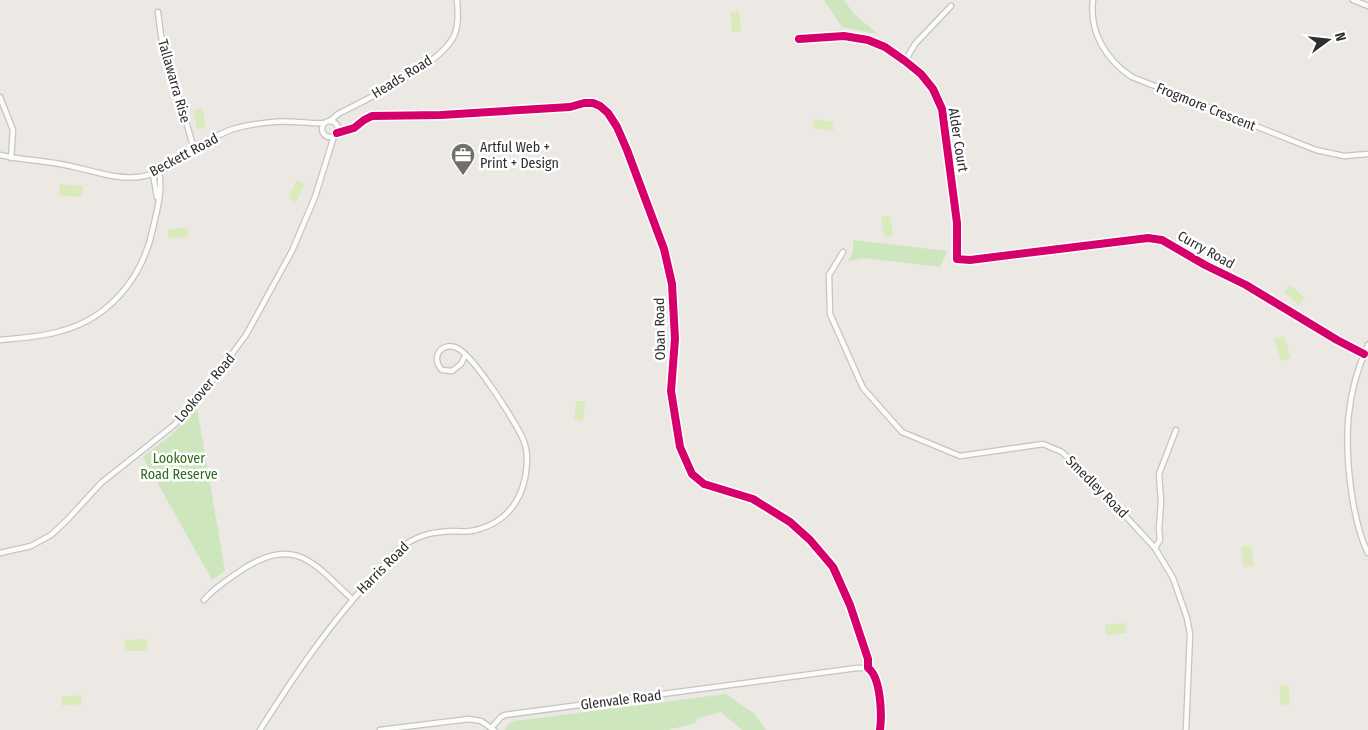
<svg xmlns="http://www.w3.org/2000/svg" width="1368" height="730" font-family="'Fira Sans Condensed',sans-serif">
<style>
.green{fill:#cee6be}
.pitch{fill:#d9eabb}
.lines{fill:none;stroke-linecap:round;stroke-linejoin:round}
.street-casing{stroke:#c5c4c5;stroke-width:7}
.street{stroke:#fcfcfb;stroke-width:4.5}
.cycleway-casing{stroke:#fff;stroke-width:11}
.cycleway{stroke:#d6006c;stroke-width:8}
.labels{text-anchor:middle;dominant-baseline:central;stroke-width:5;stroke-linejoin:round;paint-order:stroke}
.street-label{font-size:14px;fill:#2e2e2e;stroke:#fff}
.poi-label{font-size:14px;fill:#2e2e2e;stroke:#fff;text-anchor:start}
.park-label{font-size:14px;fill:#2c6e1b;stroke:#fff}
</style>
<rect width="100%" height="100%" fill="#ece8e4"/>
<!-- green -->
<g class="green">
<path d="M824,0H844L854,14L878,34L842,27Z"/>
<path d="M853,240L947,251L940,267L864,258L848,261L853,253Z"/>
<path d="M197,408L225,571L212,580L143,457L170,436Z"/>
<path d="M726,694L755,714L766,730H742L721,712L698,718L695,723L668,730H505L508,724L514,721Z"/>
</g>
<!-- pitch -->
<g class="pitch">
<path d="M739,11L741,31L732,32L730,12Z"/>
<path d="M202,108L206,127L197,129L193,110Z"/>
<path d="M815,119L834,122L833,131L813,128Z"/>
<path d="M297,180L305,184L296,202L288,198Z"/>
<path d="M60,184L83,186L81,197L59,195Z"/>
<path d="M890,216L893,236L884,237L881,217Z"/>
<path d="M188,228V237L168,238V229Z"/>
<path d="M1290,285L1305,298L1299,305L1284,292Z"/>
<path d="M1284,336L1291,358L1281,361L1274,339Z"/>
<path d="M576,401H585L583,421L574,420Z"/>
<path d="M1251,545L1254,566L1244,567L1241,547Z"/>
<path d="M1125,623L1126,633L1106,635L1105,625Z"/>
<path d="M147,639V651H125V640Z"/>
<path d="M1288,684L1290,704L1281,705L1279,686Z"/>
<path d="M81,695L82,704L62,706V697Z"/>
</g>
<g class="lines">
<defs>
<g id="street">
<path d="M1093,0C1089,32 1106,60 1132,77L1316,150L1344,156L1368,154"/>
<path d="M1353,0L1368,6"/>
<path d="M158,12L161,36L194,149"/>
<path d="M799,39L844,36L868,40L885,47L905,61L921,74L933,89L942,109L957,223V259L970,260L1148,238L1162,240L1205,265L1246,285L1337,340L1364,354"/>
<path d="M905,61L915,44L951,6"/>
<path d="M0,97L13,130L11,158"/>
<circle cx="330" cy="129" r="8"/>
<path d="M330,121L338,114C369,98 436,67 453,38C459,26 458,12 457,0"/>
<path d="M337,133L354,128L364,120L372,116L441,115L570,107L584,103H593L600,106L608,113L617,127L627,150L664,249L672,284L675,339L671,391L680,447L692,474L704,484L753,499L790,522L810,540L833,567L850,605L868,659V668C881,677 882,715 880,730"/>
<path d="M0,155C20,160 40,160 60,164C86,168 113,180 139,177C173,173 200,140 233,129C250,124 279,120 297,122C306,122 314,124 324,123"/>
<path d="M153,174L157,197"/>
<path d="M843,252L829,275L830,314L863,388L902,432L960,456L1043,444L1062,452L1108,497L1155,548L1173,578L1187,618L1190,634L1186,730"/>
<path d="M0,340C20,338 41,337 61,331C110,318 143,277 153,228C157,210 163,190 159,172"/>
<path d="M1368,345C1346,393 1344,437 1351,489C1354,511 1358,533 1368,553"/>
<path d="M1155,548L1160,540L1159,529L1161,501L1159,474L1176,430"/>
<path d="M0,553L31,546L51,535L67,520L101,483L174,425L197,401L246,335L292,251L315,197L334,136"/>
<path d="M204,600C215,587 229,579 243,569C296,535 314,564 352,599"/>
<path d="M492,727L501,717L505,715L857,668H868"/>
<path d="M260,730C294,676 330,623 374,576C384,565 394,551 406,544C421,534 435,532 452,531C458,531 465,532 471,531C510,524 527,494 527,457C527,451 525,444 523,439C514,420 474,356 457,348C441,341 430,358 442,370L452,371L461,364L465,356"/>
<path d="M380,730L469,719L481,721L494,730"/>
</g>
</defs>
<!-- street casing -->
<use href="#street" class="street-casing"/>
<!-- street -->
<use href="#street" class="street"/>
<defs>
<g id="cycleway">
<path d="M799,39L844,36L868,40L885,47L905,61L921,74L933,89L942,109L957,223V259L970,260L1148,238L1162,240L1205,265L1246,285L1337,340L1364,354"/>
<path d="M337,133L354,128L364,120L372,116L441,115L570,107L584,103H593L600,106L608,113L617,127L627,150L664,249L672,284L675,339L671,391L680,447L692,474L704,484L753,499L790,522L810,540L833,567L850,605L868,659V668C881,677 882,715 880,730"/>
</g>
</defs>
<!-- cycleway casing -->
<use href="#cycleway" class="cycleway-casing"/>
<!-- cycleway -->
<use href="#cycleway" class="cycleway"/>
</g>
<!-- icons -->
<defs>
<symbol id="office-pin" viewBox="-11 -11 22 30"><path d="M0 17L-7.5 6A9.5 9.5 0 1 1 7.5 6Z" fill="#706f6e" stroke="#fff"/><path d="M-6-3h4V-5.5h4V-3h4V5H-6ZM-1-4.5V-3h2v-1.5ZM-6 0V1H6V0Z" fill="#fff"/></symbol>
</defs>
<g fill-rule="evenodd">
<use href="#office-pin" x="449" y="141" width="28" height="38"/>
</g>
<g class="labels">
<!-- street labels -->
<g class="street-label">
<text transform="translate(402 77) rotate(-32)">Heads Road</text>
<text transform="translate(174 81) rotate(74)">Tallawarra Rise</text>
<text transform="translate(1206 107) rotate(22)">Frogmore Crescent</text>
<text transform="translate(958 140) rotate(81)">Alder Court</text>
<text transform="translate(184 155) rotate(-28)">Beckett Road</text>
<text transform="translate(1206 250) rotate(29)">Curry Road</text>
<text transform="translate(660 329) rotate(-91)">Oban Road</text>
<text transform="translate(205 388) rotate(-50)">Lookover Road</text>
<text transform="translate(1097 487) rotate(45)">Smedley Road</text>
<text transform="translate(383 568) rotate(-45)">Harris Road</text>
<text transform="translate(621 700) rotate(-7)">Glenvale Road</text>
</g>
<!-- poi labels -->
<g class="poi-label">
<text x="480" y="147">Artful Web +<tspan x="480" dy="16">Print + Design</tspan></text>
</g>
<!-- park labels -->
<g class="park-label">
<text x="179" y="458">Lookover<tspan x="179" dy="16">Road Reserve</tspan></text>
</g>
</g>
<!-- north arrow -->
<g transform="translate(1328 40) rotate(75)" stroke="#ffffff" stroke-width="4" paint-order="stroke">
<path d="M0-4L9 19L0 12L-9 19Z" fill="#2e2e2e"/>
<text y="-8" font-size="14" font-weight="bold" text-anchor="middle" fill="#2e2e2e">N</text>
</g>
</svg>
